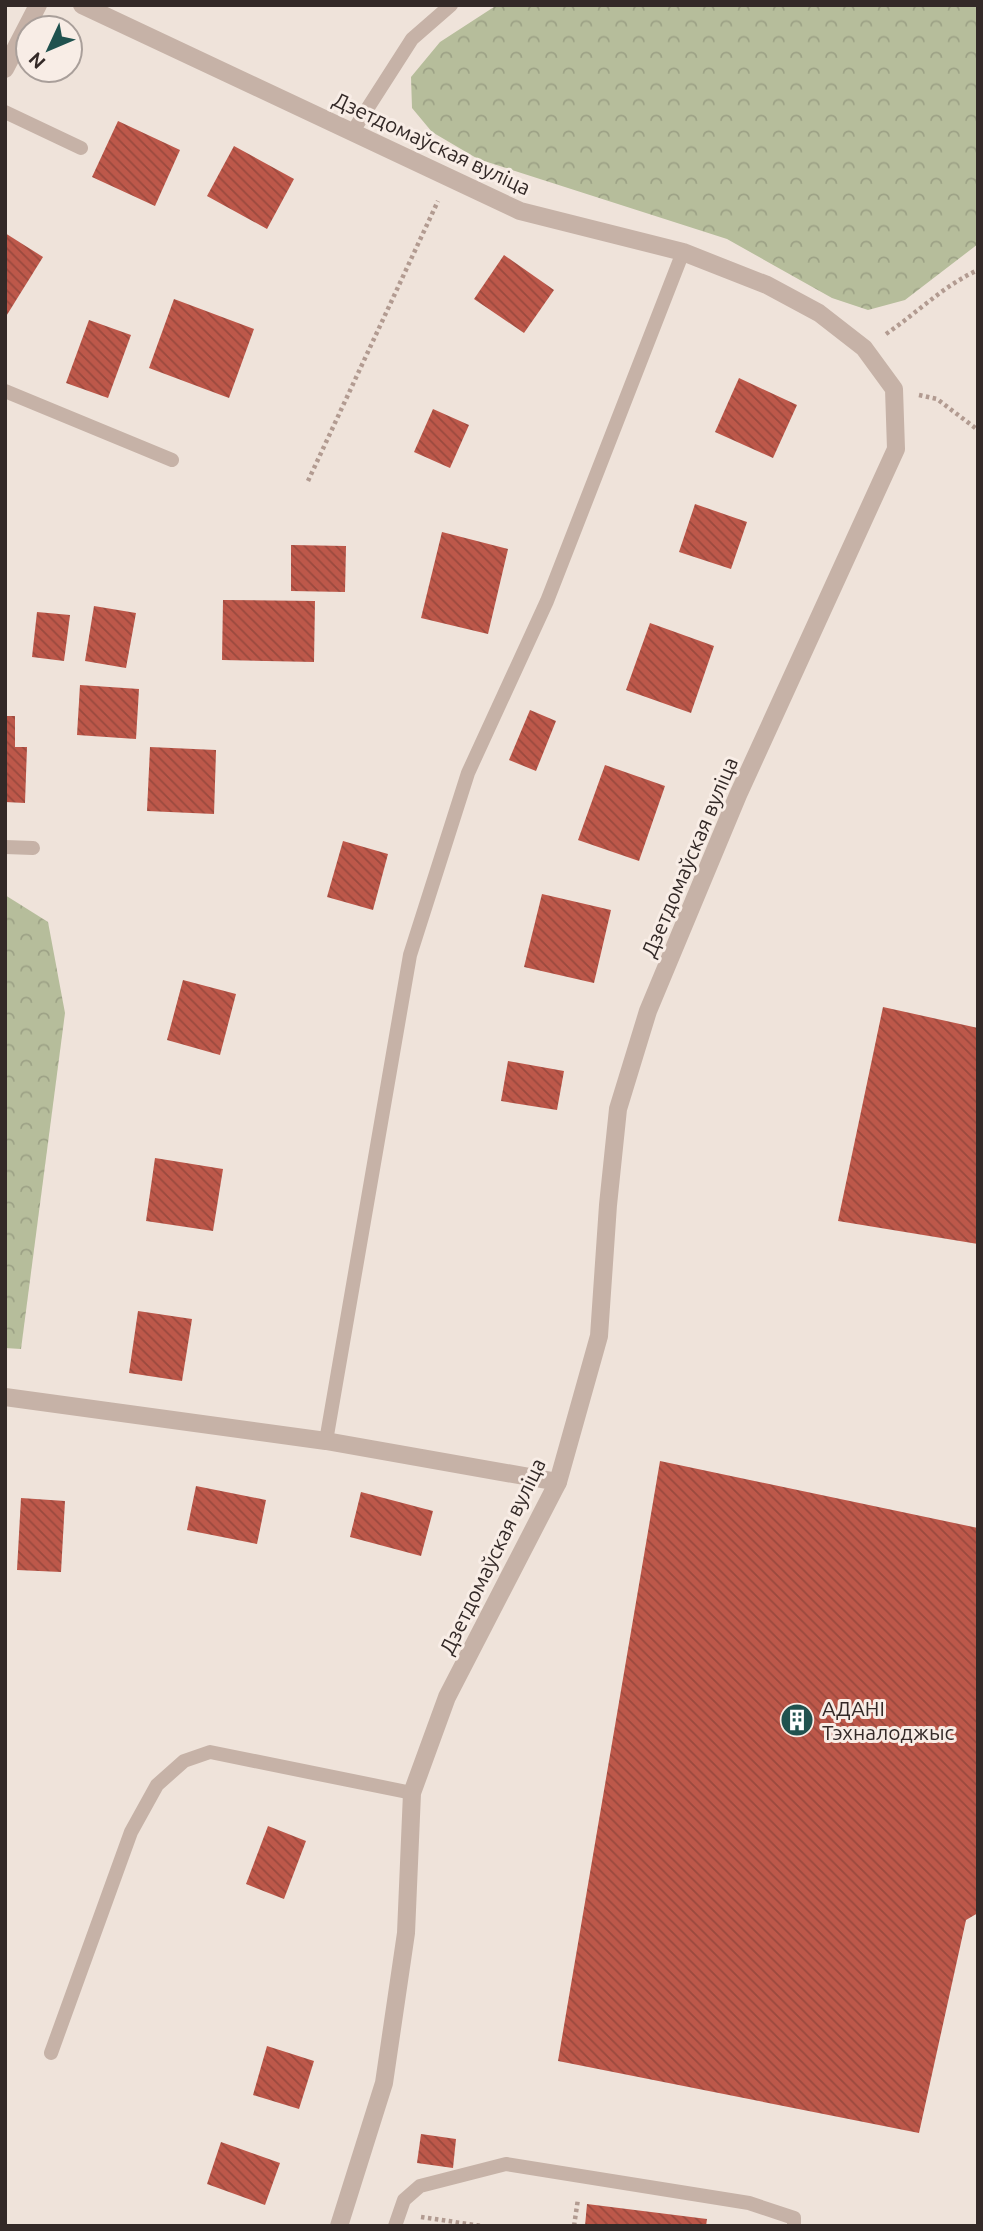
<svg xmlns="http://www.w3.org/2000/svg" width="983" height="2231" font-family="Ubuntu,sans-serif">
<style>
.forest{fill:url(#forest-crowns)}
.building{fill:url(#building-back-hatch)}
.lines{fill:none;stroke-linecap:round;stroke-linejoin:round}
.path{stroke:#b29b91;stroke-width:4.5;stroke-dasharray:3.5 3.5;stroke-linecap:butt}
.service{stroke:#c6b2a7;stroke-width:14}
.minor{stroke:#c6b2a7;stroke-width:18}
.labels{text-anchor:middle;dominant-baseline:central;stroke-width:6;stroke-linejoin:round;paint-order:stroke}
.street-label{font-size:21px;fill:#332927;stroke:#f8ede6}
.poi-label{font-size:21px;fill:#332927;stroke:#f8ede6;text-anchor:start}
</style>
<defs>
<pattern id="forest-crowns" width="20" height="18" patternUnits="userSpaceOnUse" patternTransform="scale(1.75)"><rect width="20" height="18" fill="#b6bd9b"/><path d="M2 6a3 3 0 1 1 6 0M12 15a3 3 0 1 1 6 0" fill="none" stroke="#9da286"/></pattern>
<pattern id="building-back-hatch" width="6" height="6" patternUnits="userSpaceOnUse" patternTransform="scale(1.75)"><rect width="6" height="6" fill="#bd584a"/><path d="M-1 5l2 2M0 0l6 6M5-1l2 2" fill="none" stroke="#9a493e"/></pattern>
</defs>
<rect width="100%" height="100%" fill="#efe3da"/>
<!-- forest -->
<g class="forest">
<path d="M497,5H978V244L905,300L868,310L832,298L727,239L478,159L432,132L412,108L411,77L440,42Z"/>
<path d="M5,895L48,922L65,1013L21,1349L5,1348Z"/>
</g>
<!-- building -->
<g class="building">
<path d="M118,121L180,150L155,206L92,177Z"/>
<path d="M234,146L294,179L267,229L207,196Z"/>
<path d="M5,233L43,257L5,318Z"/>
<path d="M504,255L554,290L524,333L474,299Z"/>
<path d="M174,299L254,329L229,398L149,368Z"/>
<path d="M89,320L131,335L108,398L66,383Z"/>
<path d="M739,378L797,405L773,458L715,432Z"/>
<path d="M433,409L469,425L450,468L414,452Z"/>
<path d="M695,504L747,522L731,569L679,552Z"/>
<path d="M442,532L508,549L488,634L421,618Z"/>
<path d="M291,545L346,546L345,592L291,591Z"/>
<path d="M223,600L315,601L314,662L222,660Z"/>
<path d="M94,606L136,613L126,668L85,661Z"/>
<path d="M37,612L70,615L64,661L32,657Z"/>
<path d="M650,623L714,646L691,713L626,690Z"/>
<path d="M80,685L139,689L136,739L77,735Z"/>
<path d="M530,710L556,721L536,771L509,760Z"/>
<path d="M5,716H15V747H27L25,803L5,802Z"/>
<path d="M150,747L216,750L214,814L147,811Z"/>
<path d="M605,765L665,786L639,861L578,840Z"/>
<path d="M343,841L388,854L373,910L327,897Z"/>
<path d="M542,894L611,910L594,983L524,967Z"/>
<path d="M183,980L236,994L220,1055L167,1040Z"/>
<path d="M883,1007L978,1028V1244L838,1221Z"/>
<path d="M508,1061L564,1071L557,1110L501,1101Z"/>
<path d="M155,1158L223,1169L213,1231L146,1221Z"/>
<path d="M138,1311L192,1319L182,1381L129,1373Z"/>
<path d="M660,1461L978,1528V1913L966,1920L919,2133L558,2061Z"/>
<path d="M196,1486L266,1500L257,1544L187,1530Z"/>
<path d="M361,1492L433,1511L421,1556L350,1537Z"/>
<path d="M21,1498L65,1501L61,1572L17,1570Z"/>
<path d="M268,1826L306,1841L284,1899L246,1884Z"/>
<path d="M267,2046L314,2061L299,2109L253,2095Z"/>
<path d="M421,2134L456,2139L453,2168L417,2163Z"/>
<path d="M221,2142L280,2163L265,2205L207,2184Z"/>
<path d="M587,2204L707,2219L706,2226H585Z"/>
</g>
<g class="lines">
<!-- path -->
<g class="path">
<path d="M886,334C917,313 943,286 978,270"/>
<path d="M919,395L937,399L978,430"/>
<path d="M308,481L438,201"/>
<path d="M421,2217L482,2226"/>
<path d="M574,2226L578,2199"/>
</g>
<!-- service -->
<g class="service">
<path d="M5,112L81,148"/>
<path d="M353,131L412,39L451,5"/>
<path d="M5,391L172,460"/>
<path d="M5,847L33,848"/>
<path d="M326,1441L410,955L468,773L547,601L683,252"/>
<path d="M51,2053L131,1832L157,1785L184,1761L210,1752L412,1793"/>
<path d="M395,2226L404,2200L420,2186L506,2164L749,2203L794,2218V2226"/>
</g>
<!-- minor -->
<g class="minor">
<path d="M82,5L520,211L683,252L767,285L819,313L864,348L894,389L896,449L738,795L648,1011L618,1109L608,1205L599,1336L558,1482L447,1697L412,1793L406,1933L384,2083L339,2226"/>
<path d="M5,69L38,5"/>
<path d="M5,1397L326,1441L558,1482"/>
</g>
</g>
<!-- icons -->
<defs>
<symbol id="building-disc" viewBox="-11 -11 22 22"><circle r="9.5" fill="#20524f" stroke="#f8ede6"/><path d="M-4-6H4V6H1V3H-1V6H-4ZM-2.5-4.3h1.7v1.8h-1.7ZM.8-4.3h1.7v1.8H.8ZM-2.5-1h1.7V.8h-1.7ZM.8-1h1.7V.8H.8Z" fill="#fff"/></symbol>
</defs>
<g fill-rule="evenodd">
<use href="#building-disc" x="778" y="1701" width="38" height="38"/>
</g>
<g class="labels">
<!-- street labels -->
<g class="street-label">
<text transform="translate(432 143) rotate(25)">Дзетдомаўская вуліца</text>
<text transform="translate(689 857) rotate(-67)">Дзетдомаўская вуліца</text>
<text transform="translate(492 1556) rotate(-64)">Дзетдомаўская вуліца</text>
</g>
<!-- poi labels -->
<g class="poi-label">
<text x="822" y="1708">АДАНІ<tspan x="822" dy="24">Тэхналоджыс</tspan></text>
</g>
</g>
<!-- border -->
<rect width="983" height="2231" fill="none" stroke="#332927" stroke-width="14"/>
<!-- north arrow -->
<g transform="translate(49 49) rotate(226)"><circle r="33" fill="#f8ede6" stroke="#a99f9a" stroke-width="2"/>
<path d="M0-5L12 26L0 18L-12 26Z" fill="#20524f"/>
<text y="-10" font-size="19" font-weight="bold" text-anchor="middle" fill="#332927">N</text>
</g>
</svg>
